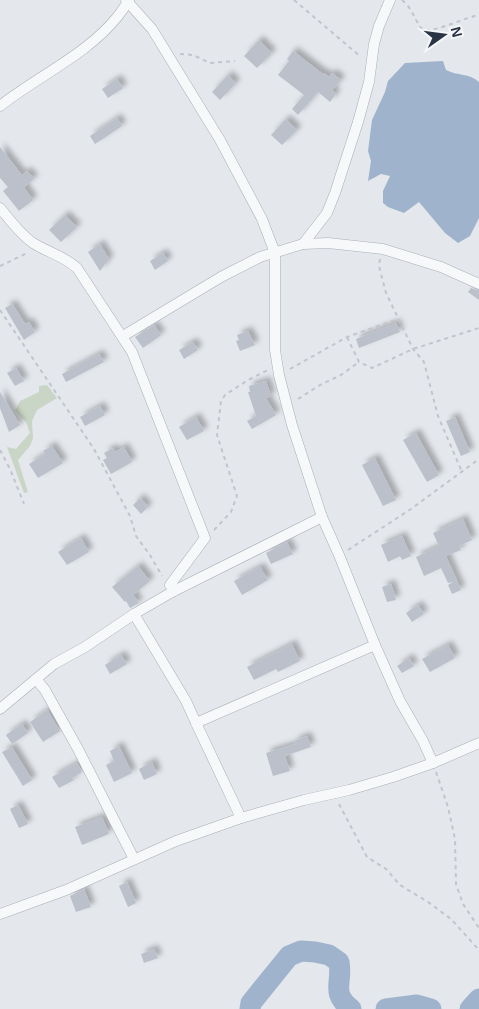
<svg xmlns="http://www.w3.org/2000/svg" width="479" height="1009" font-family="Arial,sans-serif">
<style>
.green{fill:#c9d6c5}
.water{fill:#9fb4cc}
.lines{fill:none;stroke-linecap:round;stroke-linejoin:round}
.river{stroke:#9fb4cc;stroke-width:21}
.building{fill:#bbc0ca;filter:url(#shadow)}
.minor-casing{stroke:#a9aeb7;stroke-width:11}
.path{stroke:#c2c5cb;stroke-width:2;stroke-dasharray:4 4;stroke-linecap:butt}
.minor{stroke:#f7f8fa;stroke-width:10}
</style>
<defs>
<filter id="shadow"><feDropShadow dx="4.5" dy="-4.5" stdDeviation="2.5" flood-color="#0004"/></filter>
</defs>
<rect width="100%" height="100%" fill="#e4e7ec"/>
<!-- green -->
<path class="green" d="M47,385L57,398L37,410L32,421L33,438L30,446L18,460L28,492L24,493L7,447L16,449L30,433L26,422L15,411L20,401L39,392V386Z"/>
<!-- water -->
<path class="water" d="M443,61L446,70C457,76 470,73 479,82V218L470,236L458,243L445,233L419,202L404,213L388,207L383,203V191L390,176L381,174L368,181L371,161L368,151L372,120L385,92L388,81L405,63Z"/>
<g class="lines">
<!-- river -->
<g class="river">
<path d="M250,1009L251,1003L289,956L301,951L315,952L329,955L339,962C343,983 330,992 351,1009"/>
<path d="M386,1009L417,1005L431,1009"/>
<path d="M470,1009L479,999"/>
</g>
</g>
<!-- building -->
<g class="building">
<path d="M259,40L272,53L257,68L244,56Z"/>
<path d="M293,51L323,74L324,73L329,77L332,73L341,80L332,90L336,94L330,102L318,92L298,115L292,109L304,95L278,75L289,61L287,59Z"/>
<path d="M228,75L236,83L220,100L212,92Z"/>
<path d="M117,79L123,88L108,98L102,89Z"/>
<path d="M117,118L122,126L95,144L90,136Z"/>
<path d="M286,119L297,130L282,145L271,135Z"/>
<path d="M0,147L22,175L27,171L34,179L24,187L33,200L19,211L3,191L8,187L0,178Z"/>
<path d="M65,215L77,227L61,242L49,230Z"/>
<path d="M100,244L109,259L100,271L88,252Z"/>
<path d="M163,253L168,261L155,270L150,261Z"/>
<path d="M471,288L479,291V300L468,292Z"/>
<path d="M12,304L25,324L29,322L35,332L24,340L5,308Z"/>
<path d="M396,323L400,332L359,348L356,339Z"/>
<path d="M154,325L161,335L143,348L135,337Z"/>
<path d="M248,331L255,345L240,351L236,341L239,340L237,335Z"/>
<path d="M193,342L198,350L184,359L179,350Z"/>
<path d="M99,354L104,362L66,382L62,374Z"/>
<path d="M16,368L24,381L15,386L7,373Z"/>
<path d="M266,381L271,396L266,398L276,415L252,429L247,421L256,416L248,392H250L249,386Z"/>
<path d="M0,392L20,425L9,432L0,408Z"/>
<path d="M100,406L105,415L85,426L80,417Z"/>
<path d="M196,417L204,431L187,440L179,427Z"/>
<path d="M455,417L470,452L461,456L446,421Z"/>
<path d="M416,433L439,475L427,482L403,440Z"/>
<path d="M52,446L63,463L38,478L29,464L45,454L43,451Z"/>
<path d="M124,447L132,462L111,474L103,460L107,458L104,453L113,448L115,452Z"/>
<path d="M375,458L396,500L383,506L362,465Z"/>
<path d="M140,498L148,507L141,514L133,505Z"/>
<path d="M463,519L472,540L459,546L461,550L446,556L461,590L452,594L448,585L453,582L448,583L441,568L424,576L416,557L439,546L433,533Z"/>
<path d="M402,536L411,556L402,560L400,556L388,562L381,545Z"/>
<path d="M81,538L89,552L67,565L58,552Z"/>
<path d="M287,542L293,554L271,564L266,553Z"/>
<path d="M138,566L150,581L133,595L139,603L130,608L126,601L125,602L112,587Z"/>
<path d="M260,567L268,580L242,595L234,581Z"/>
<path d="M391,584L396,600L387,602L382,587Z"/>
<path d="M418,605L424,614L412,622L406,613Z"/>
<path d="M292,644L300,661L278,672L276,669L254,680L247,667Z"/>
<path d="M448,645L455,658L430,672L422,659Z"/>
<path d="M121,655L127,664L110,674L105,665Z"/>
<path d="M409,658L414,666L402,673L397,666Z"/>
<path d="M47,710L60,731L43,742L30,722Z"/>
<path d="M22,724L28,733L12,744L6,735Z"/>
<path d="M307,736L311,747L285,756L290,771L273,776L266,753L295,744L294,741Z"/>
<path d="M119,746L132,773L114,782L106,765L114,761L110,751Z"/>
<path d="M12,747L32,780L23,786L2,752Z"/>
<path d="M152,762L157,774L144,780L139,769Z"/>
<path d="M77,763L82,772L72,778L74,780L59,788L52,777Z"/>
<path d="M18,805L28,824L19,828L10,809Z"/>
<path d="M102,817L109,834L82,845L75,827Z"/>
<path d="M127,882L136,903L128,907L119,886Z"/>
<path d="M84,889L91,907L76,912L70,896Z"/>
<path d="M154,949L158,958L144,963L141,954Z"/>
</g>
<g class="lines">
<defs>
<g id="minor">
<path d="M126,0L152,29L220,140L262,219L275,253V350L279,375L292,425L322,517L339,555L375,645L400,701L423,741L433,763"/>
<path d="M0,106C38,76 88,54 118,16C122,11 126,5 129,0"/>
<path d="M0,208C10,220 20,234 33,243C47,252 64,256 77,268L132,352L205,538L170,585L174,591"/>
<path d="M303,244L327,213L335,193L358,122L369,82L374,44L379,26L390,0"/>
<path d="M123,336L221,277L260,257L303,244L328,243L383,249L441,267L479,284"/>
<path d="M134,614L186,701L196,723L375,645"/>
<path d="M36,679L45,690L78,749L134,859"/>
<path d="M0,709L54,664L85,647L134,614L174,591L322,517"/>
<path d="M196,723L241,818"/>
<path d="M0,914L66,890L176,841L241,818L304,800L349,790L393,777L433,763L479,743"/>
</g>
</defs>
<!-- minor casing -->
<use href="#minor" class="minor-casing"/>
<!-- path -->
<g class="path">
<path d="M294,0L361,57"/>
<path d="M402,0C414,10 414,21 424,31C443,29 461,19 479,15"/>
<path d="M180,54L193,55L210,63L235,61"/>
<path d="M380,259L379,266L386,293L413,349L424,362L438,416L462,472"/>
<path d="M0,266L27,253"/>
<path d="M0,310L94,449L130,516L136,536L150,555L162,576"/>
<path d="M347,337L359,362L372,368L413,349L479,328"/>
<path d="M290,369L347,337L398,319"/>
<path d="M298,399L320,385L341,375L359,362"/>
<path d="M0,450L10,469L24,504"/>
<path d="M214,530L231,512L237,496L217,435L221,401L225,395L248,380L268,370"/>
<path d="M348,550L411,509L479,459"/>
<path d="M436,772L448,807L455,839L456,884L463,904L479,928"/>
<path d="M339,804L367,857L386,869L400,885L428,902L451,919L479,950"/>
</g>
<!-- minor -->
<use href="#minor" class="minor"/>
</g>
<!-- north arrow -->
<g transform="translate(444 35) rotate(76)" stroke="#f4f6f9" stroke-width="4" paint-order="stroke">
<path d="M0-4L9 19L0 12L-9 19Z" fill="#2b3445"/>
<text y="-8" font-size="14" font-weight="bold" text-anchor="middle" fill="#2b3445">N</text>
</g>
</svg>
